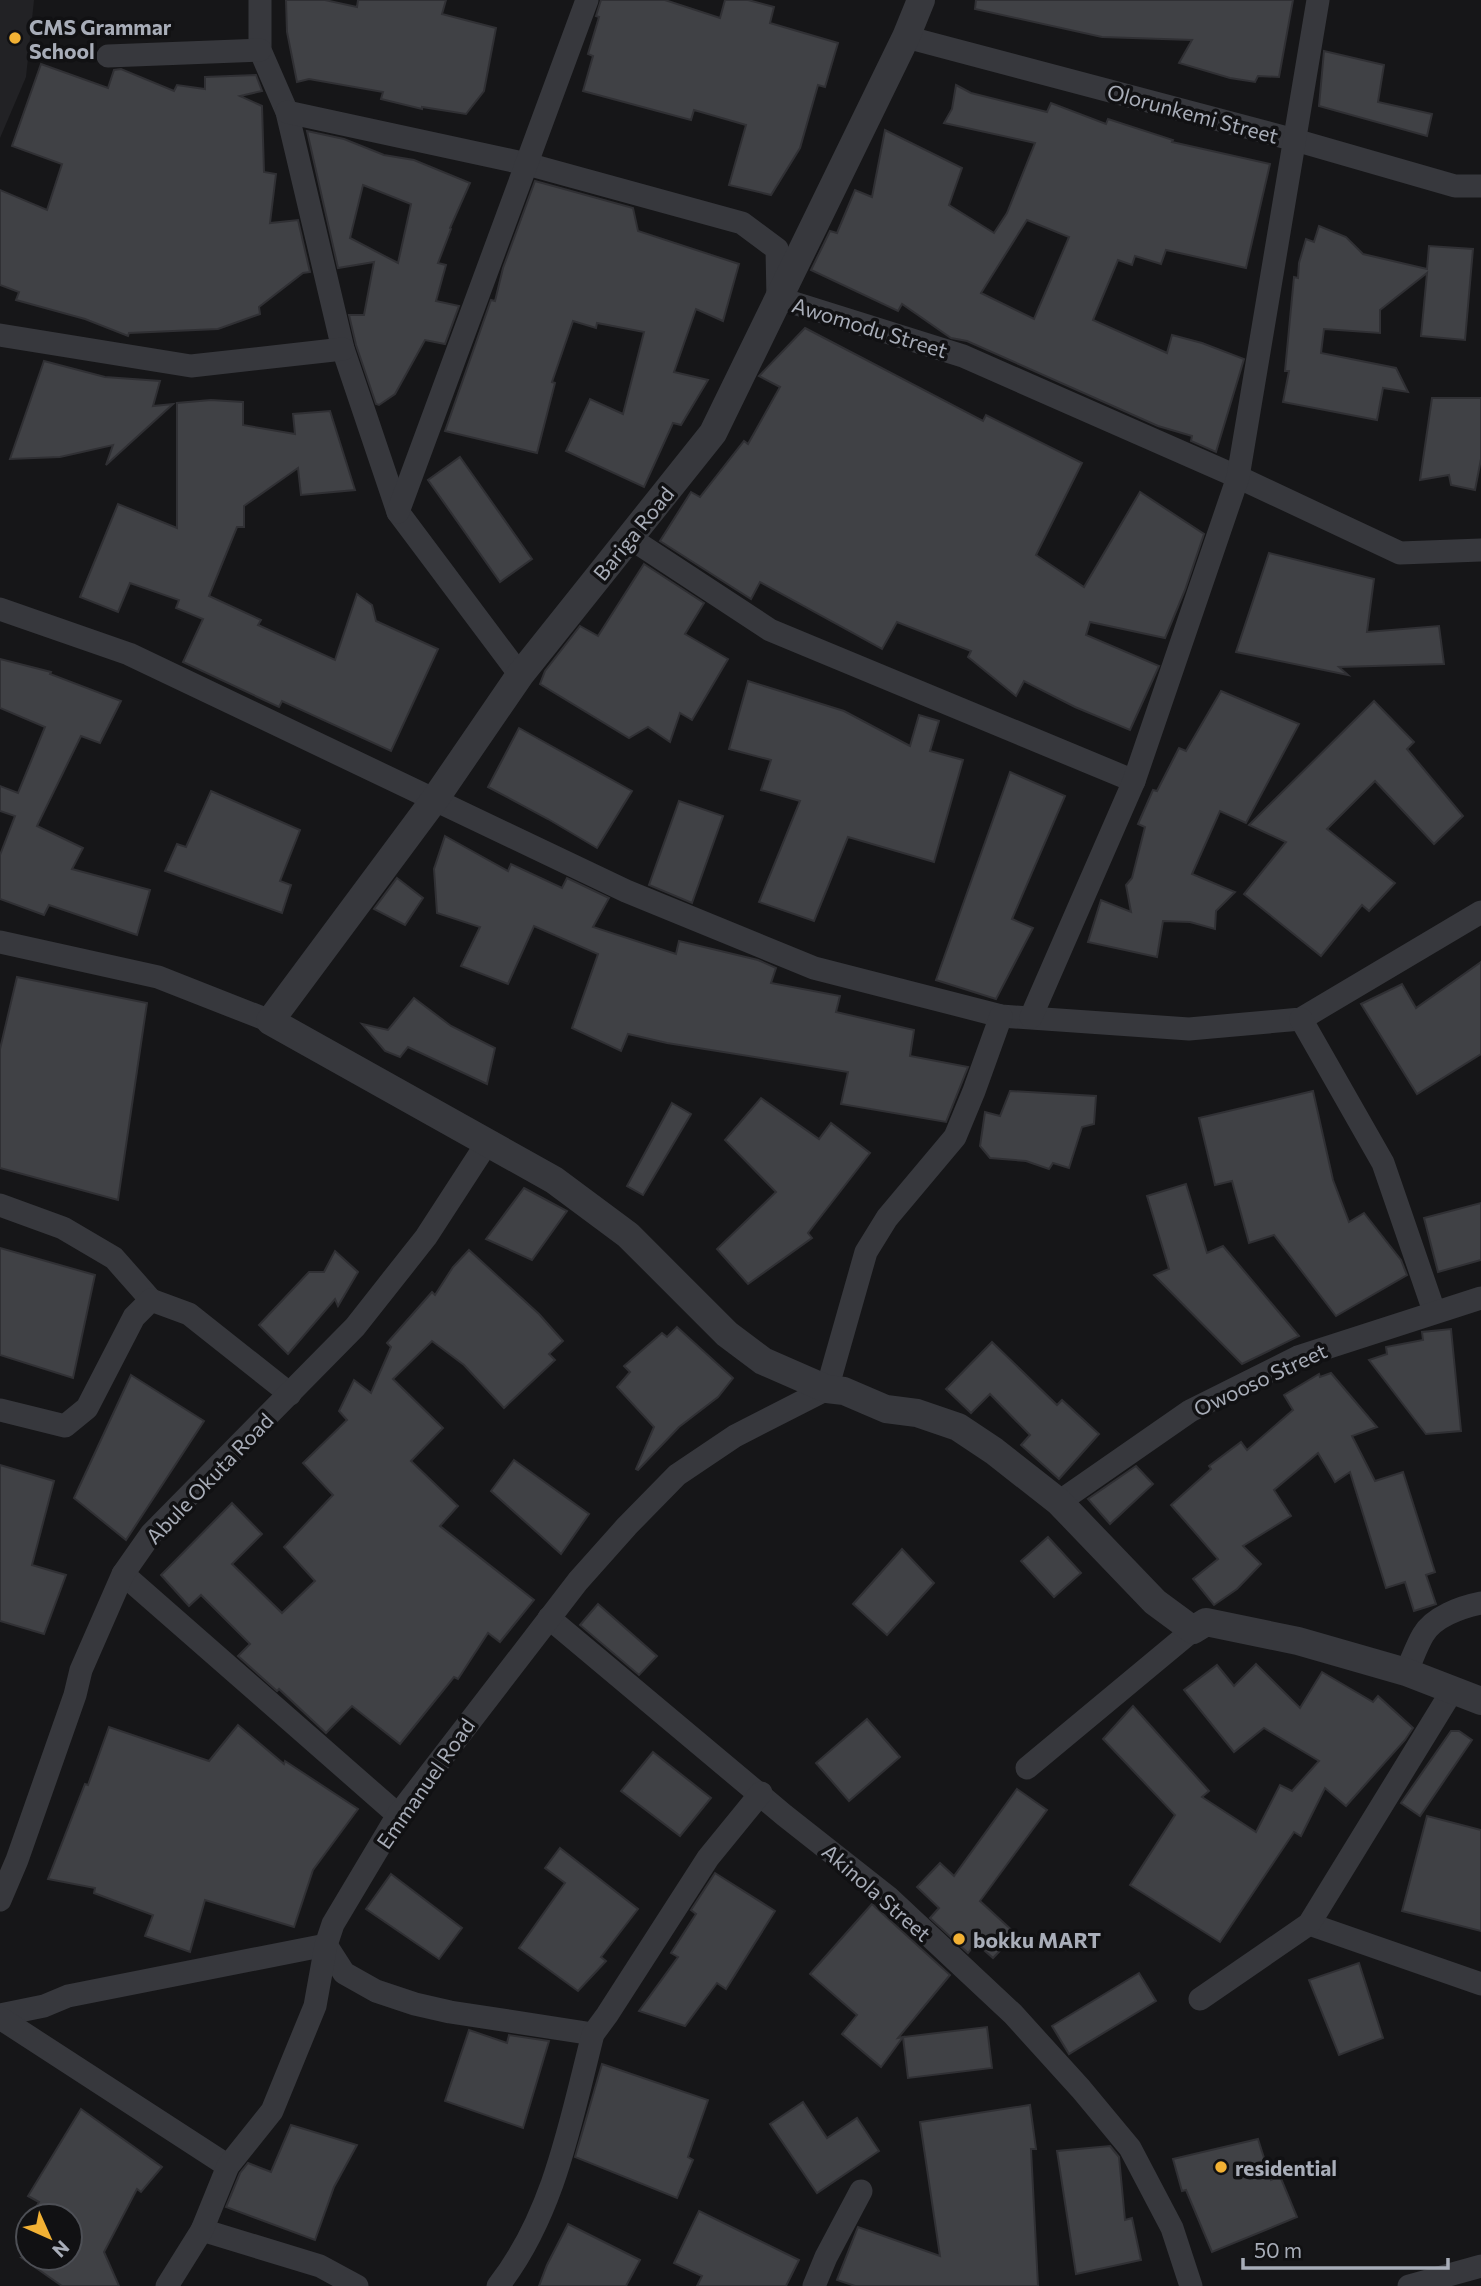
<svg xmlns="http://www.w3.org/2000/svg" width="1481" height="2286" font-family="Commissioner,sans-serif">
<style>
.built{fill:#222225}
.building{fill:#404145;stroke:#303034;stroke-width:2;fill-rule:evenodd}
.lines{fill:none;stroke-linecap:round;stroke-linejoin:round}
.minor{stroke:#37383d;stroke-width:23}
.tertiary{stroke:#37383d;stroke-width:28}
.poi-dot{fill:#f2b134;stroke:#111113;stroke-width:2.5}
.labels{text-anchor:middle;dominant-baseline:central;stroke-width:7;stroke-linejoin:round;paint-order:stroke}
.poi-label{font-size:21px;font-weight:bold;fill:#a8adb8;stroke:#111113;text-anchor:start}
.street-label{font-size:21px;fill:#a8adb8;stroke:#111113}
</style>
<rect width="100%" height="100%" fill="#161618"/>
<!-- built -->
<path class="built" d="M0,0H34L26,77L0,138Z"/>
<!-- building -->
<g class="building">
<path d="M286,0H325L357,7L358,0H446L442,14L496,28L484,91L466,114L422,107V109L381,99L383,92L309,79L297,82L287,32Z"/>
<path d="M601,0H665L720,18L725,0H748L774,7L770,23L838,43L825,87L818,85L800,148L771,195L729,185L746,125L694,110L691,120L583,91L593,56L588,54L599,17L596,16Z"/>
<path d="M976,0H1293L1279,77L1258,76L1255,82L1230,78L1179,63L1192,40L1102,37L975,9Z"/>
<path d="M1324,51L1384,65L1378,102L1432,114L1427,136L1319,106Z"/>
<path d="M41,64L108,88L114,70L121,69L174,91L177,85L205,89V77L256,75L262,91L240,96L262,106L264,172L276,174L270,223L298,220L310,272L303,273L259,307L260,314L218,329L129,333L128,336L85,319L16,300L19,292L0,285V190L47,210L62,164L12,146Z"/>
<path d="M956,85L971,93L1047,112L1051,103L1106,124L1108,119L1173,140L1172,142L1270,164L1246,268L1166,250L1161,264L1135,256L1132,265L1118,260L1093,320L1167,353L1172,335L1202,343L1244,359L1216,452L1191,441L1192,436L1158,426L967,341L951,338L902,304L898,311L811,270L830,231L837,233L855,190L872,197L885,130L962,168L949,205L994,233L1007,213L1035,143L944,123L952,109ZM1027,220L1069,237L1034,319L981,293Z"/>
<path d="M307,131L344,139L384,155L414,160L470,183L450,228L451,229L438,263L446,265L436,301L459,306L445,344L425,340L395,394L379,405L376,404L356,345L349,315H364L374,262L338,268ZM363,185L411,204L398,263L350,238Z"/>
<path d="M535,181L633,208L638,231L739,264L723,321L696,309L674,372L708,380L681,425L673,423L644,487L566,451L590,399L623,414L644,332L597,323L596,328L573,321L552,382L555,383L537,453L445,431L491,300L495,301L503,268Z"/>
<path d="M1319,226L1346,237L1363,254L1427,269L1429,246L1473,249L1465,340L1421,336L1427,273L1380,310V333L1324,329L1321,353L1396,368L1408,392L1383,388L1377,420L1283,402L1289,371H1285L1294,277L1298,278L1299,263L1306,239L1314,242Z"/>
<path d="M805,328L983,421L986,415L1082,463L1036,555L1084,587L1140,492L1204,534L1185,590L1165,638L1090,622L1086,635L1159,666L1130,730L1075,707L1024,681L1016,696L968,657L971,651L897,622L882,649L760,582L751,599L660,541L691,492L700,497L744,441L748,444L780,387L759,376Z"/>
<path d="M44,361L105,377L160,381L153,406L173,404L106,465L113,445L60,457L10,459Z"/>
<path d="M1432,398H1481V459L1475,490L1451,485L1449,475L1420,480Z"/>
<path d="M211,400L243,402V425L295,434L293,414L330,411L355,490L301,495L298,468L244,506V527H237L209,596L261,620L258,625L335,660L357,594L372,605L376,621L438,649L391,751L282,701L279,707L183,662L203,619L176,608L179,600L130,583L118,612L80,597L118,504L177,528V403Z"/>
<path d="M460,457L532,559L500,582L428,480Z"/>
<path d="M1269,553L1374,579L1367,632L1439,626L1444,664L1339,667L1348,675L1236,652Z"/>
<path d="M644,564L704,603L685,634L728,659L692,720L680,713L670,742L648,727L629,738L540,684L545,671L580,626L598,636Z"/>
<path d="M0,659L51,672L50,674L121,701L100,743L81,736L37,826L83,848L72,869L150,890L137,935L49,905L44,915L0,899V855L15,816L0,811V786L18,793L45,727L0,708Z"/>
<path d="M748,681L844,711L910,746L919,715L939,721L930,751L963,760L934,862L848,837L814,921L759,902L800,801L761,790L771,760L729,749Z"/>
<path d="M1221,691L1299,724L1246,823L1220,811L1192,874L1235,892L1216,911L1215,929L1190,922L1163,921L1157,957L1088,942L1101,900L1131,912L1126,885L1132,878L1145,827L1138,824L1153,790L1157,791L1179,748L1186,751Z"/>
<path d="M1374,701L1414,742L1407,749L1463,816L1434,844L1375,781L1327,829L1395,883L1369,911L1362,905L1321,956L1244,894L1286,842L1249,825Z"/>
<path d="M519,728L632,791L597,848L548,819L488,787Z"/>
<path d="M1010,772L1065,796L1012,919L1033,928L996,999L936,980Z"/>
<path d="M211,791L300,830L280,881L291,885L282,913L165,871L177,844L186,847Z"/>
<path d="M679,801L723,816L692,903L649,885Z"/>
<path d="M445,836L508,871L511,864L562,888L567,878L609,898L593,927L676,954L679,941L758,960L776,968L771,983L840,996L836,1012L914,1030L910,1056L968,1067L946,1122L841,1104L848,1072L667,1043L628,1034L621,1051L572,1028L598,954L534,926L508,984L461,966L480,927L437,913L434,869Z"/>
<path d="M397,878L423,898L405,925L374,909Z"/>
<path d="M1481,962V1054L1417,1094L1361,1004L1402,984L1416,1008Z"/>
<path d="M17,977L147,1003L118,1200L0,1168V1049Z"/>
<path d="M414,998L451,1026L495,1048L487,1084L408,1047L400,1057L385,1051L362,1024L388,1030Z"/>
<path d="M1010,1091L1096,1096L1094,1124L1082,1127L1069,1168L1053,1163L1049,1169L1026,1161L990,1158L980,1146L985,1112L1000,1116Z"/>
<path d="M1313,1091L1333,1180L1349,1222L1364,1213L1401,1260L1407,1275L1336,1316L1274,1235L1249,1243L1232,1181L1215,1185L1199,1118Z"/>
<path d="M761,1098L819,1139L831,1123L870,1153L808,1233L812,1238L748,1284L717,1249L776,1192L725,1140Z"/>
<path d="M672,1103L691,1114L643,1195L627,1186Z"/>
<path d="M1186,1184L1207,1253L1223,1246L1299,1336L1242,1364L1154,1275L1169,1269L1147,1196Z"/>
<path d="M524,1188L567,1211L532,1260L486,1239Z"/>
<path d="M1481,1203V1260L1438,1272L1424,1218Z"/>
<path d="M0,1248L95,1275L73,1378L0,1355Z"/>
<path d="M469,1250L539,1314L563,1341L549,1354L555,1360L504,1408L464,1365L432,1341L393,1379L443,1428L411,1461L458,1506L440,1526L534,1600L500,1642L488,1633L458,1679L454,1677L400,1744L352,1706L326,1733L279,1689L277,1691L238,1656L250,1644L201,1595L189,1606L161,1575L232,1503L262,1534L232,1564L282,1613L315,1581L284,1547L333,1495L303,1463L347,1420L339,1411L354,1380L371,1393L391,1347L387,1343L432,1292L435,1295L453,1267Z"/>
<path d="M335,1251L358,1272L338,1306L335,1299L288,1354L259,1325L309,1272H324Z"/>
<path d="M677,1327L733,1378L718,1397L679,1427L638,1470L636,1469L654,1427L617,1387L630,1372L624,1366L662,1333L667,1337Z"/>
<path d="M1451,1329L1461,1431L1426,1434L1369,1360L1387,1354L1386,1347L1423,1340L1422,1332Z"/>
<path d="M992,1342L1057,1405L1062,1400L1099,1434L1059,1479L1021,1445L1030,1435L990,1394L971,1413L946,1389Z"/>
<path d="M1331,1373L1377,1427L1352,1436L1375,1481L1403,1472L1435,1572L1426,1575L1436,1604L1414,1611L1405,1582L1386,1588L1350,1472L1335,1482L1318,1453L1274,1490L1291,1516L1243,1546L1261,1564L1237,1589L1214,1605L1193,1579L1218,1559L1171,1505L1211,1469L1209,1466L1241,1442L1247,1450L1293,1410L1284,1395L1319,1374L1320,1377Z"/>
<path d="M131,1375L204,1421L126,1540L74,1498Z"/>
<path d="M514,1460L589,1514L561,1554L491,1491Z"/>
<path d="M0,1465L54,1481L32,1565L66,1575L44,1634L0,1621Z"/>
<path d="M1136,1466L1153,1484L1110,1524L1088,1499Z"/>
<path d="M1048,1537L1081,1573L1054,1597L1021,1561Z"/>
<path d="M902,1549L934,1583L887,1635L853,1604Z"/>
<path d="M598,1604L657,1656L639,1675L580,1625Z"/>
<path d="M1256,1664L1300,1708L1322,1672L1373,1702L1378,1696L1413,1728L1405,1740L1346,1806L1325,1788L1301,1836L1294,1832L1220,1942L1130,1885L1175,1815L1103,1739L1133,1706L1209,1791L1202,1797L1256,1832L1280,1785L1292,1791L1319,1761L1264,1728L1234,1752L1184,1690L1217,1665L1234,1686Z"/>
<path d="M867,1719L900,1757L849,1801L816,1763Z"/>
<path d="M238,1725L284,1764L285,1761L358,1809L313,1870L294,1927L205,1900L190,1952L145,1936L153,1915L94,1893L95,1888L48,1879L85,1784L88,1785L109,1727L209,1761Z"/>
<path d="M1451,1731H1459L1472,1740L1420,1816L1401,1803Z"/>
<path d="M653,1752L711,1798L680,1836L621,1791Z"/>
<path d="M1017,1789L1047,1810L980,1901L1016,1934L993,1958L976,1943L968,1953L930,1918L939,1908L917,1887L940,1863L954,1876Z"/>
<path d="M1427,1816L1481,1830V1931L1402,1911Z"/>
<path d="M560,1848L638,1909L601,1957L606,1961L578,1991L519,1948L565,1883L545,1868Z"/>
<path d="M715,1873L775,1911L726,1989L717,1983L685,2026L639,2011L678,1957L671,1953L696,1914L691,1910Z"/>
<path d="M391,1874L462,1928L439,1959L366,1909Z"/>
<path d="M872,1904L950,1975L898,2038L903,2037L881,2067L842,2034L857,2015L810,1974Z"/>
<path d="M1359,1963L1383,2038L1339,2055L1309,1980Z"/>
<path d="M1139,1973L1156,2001L1069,2054L1052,2026Z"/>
<path d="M987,2027L992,2068L908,2078L903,2037Z"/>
<path d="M469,2030L507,2043L509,2035L549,2041L523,2128L445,2101Z"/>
<path d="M602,2064L708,2100L688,2157L693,2160L677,2198L575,2157Z"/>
<path d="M803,2102L827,2138L857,2118L879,2151L817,2193L770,2124Z"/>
<path d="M1030,2105L1036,2149H1031L1038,2286H855L837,2280L858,2227L940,2256L920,2122Z"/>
<path d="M81,2109L162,2167L141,2192L137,2189L104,2252L119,2286H62L22,2258H70V2216H31L39,2202L28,2196Z"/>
<path d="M291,2125L357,2145L334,2187L315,2240L226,2207L240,2173L248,2163L271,2172Z"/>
<path d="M1258,2139L1271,2180L1280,2176L1297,2217L1212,2252L1186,2190L1182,2191L1173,2159Z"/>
<path d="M1110,2146L1119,2157L1125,2220L1132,2218L1141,2260L1076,2274L1057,2151Z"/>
<path d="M699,2211L799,2260L786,2286H697L702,2276L674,2263Z"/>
<path d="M568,2224L640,2260L626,2286H539L547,2265Z"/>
</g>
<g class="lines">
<!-- minor -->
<g class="minor">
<path d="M260,0V50L287,112L343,349L398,512L520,675"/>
<path d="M906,37L1295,140L1455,186H1481"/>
<path d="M108,56L260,50"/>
<path d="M287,112L527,164L742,223L777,249L778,298L963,356L1238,477L1400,553L1481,550"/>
<path d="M0,335L191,366L343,349"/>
<path d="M398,512L587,0"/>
<path d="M630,538L770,630L1134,781"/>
<path d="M0,609L129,654L626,891L814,968L1001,1016L1189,1029L1301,1019L1481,912"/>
<path d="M0,942L158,977L270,1021"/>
<path d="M1031,1017L1134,781L1238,477L1318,0"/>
<path d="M1301,1019L1383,1163L1434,1311"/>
<path d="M0,1205L63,1228L114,1258L151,1300"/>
<path d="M0,1410L65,1426L87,1408L134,1317L151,1300L189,1314L290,1394"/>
<path d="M1059,1502L1190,1411L1298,1357L1481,1298"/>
<path d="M123,1574L398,1815"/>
<path d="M549,1618L784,1815L888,1897L1013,2014L1081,2089L1130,2148L1172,2228L1191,2286"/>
<path d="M1406,1672C1412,1660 1416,1647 1423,1635C1433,1617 1461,1607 1481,1603"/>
<path d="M1027,1768L1193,1630"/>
<path d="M0,1900L17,1860L75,1695L81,1670L123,1574L151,1534L355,1327L426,1237L487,1143"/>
<path d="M1309,1924L1481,1984"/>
<path d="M1200,1999L1309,1924L1452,1691"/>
<path d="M0,2015L44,2006L68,1996L326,1945L344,1973L376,1991L415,2004L450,2012L593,2034"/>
<path d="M0,2018L228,2166"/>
<path d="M202,2230L320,2266L357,2286"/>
<path d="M167,2286L202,2230L228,2166L272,2111L315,2006L326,1945L333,1924L398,1815L578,1581L627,1526L677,1475L735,1436L827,1389L866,1252L887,1218L955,1137L974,1091L1001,1016"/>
<path d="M498,2286C554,2215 571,2120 593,2034L607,2015L708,1858L761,1793"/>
<path d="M814,2286L826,2257L861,2191"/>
<path d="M1409,2286L1481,2266"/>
</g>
<!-- tertiary -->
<path class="tertiary" d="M921,0L906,37L713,433L520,675L435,799L270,1021L554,1180L628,1235L727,1334L763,1361L827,1389L844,1391L886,1409L917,1413L958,1427L994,1451L1059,1502L1155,1602L1193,1630L1206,1622L1298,1641L1406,1672L1481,1701"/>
</g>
<!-- markers -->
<g class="poi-dot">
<circle cx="15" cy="38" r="7"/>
<circle cx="959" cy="1939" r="7"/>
<circle cx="1221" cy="2167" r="7"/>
</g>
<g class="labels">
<!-- poi labels -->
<g class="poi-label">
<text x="29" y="26">CMS Grammar<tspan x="29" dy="24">School</tspan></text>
<text x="973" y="1939">bokku MART</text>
<text x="1235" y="2167">residential</text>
</g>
<!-- street labels -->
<g class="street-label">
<text transform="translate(1193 113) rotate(15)">Olorunkemi Street</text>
<text transform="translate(870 327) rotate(17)">Awomodu Street</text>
<text transform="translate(633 533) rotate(-51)">Bariga Road</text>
<text transform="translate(1260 1379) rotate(-25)">Owooso Street</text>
<text transform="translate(209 1478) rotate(-46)">Abule Okuta Road</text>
<text transform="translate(425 1783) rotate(-55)">Emmanuel Road</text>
<text transform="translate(877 1892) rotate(41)">Akinola Street</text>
</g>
</g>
<!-- north arrow -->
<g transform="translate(49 2237) rotate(135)"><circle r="33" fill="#111113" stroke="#4d4f55" stroke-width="2"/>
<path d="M0-5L12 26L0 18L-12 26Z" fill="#f2b134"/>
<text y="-10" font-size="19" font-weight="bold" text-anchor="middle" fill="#a8adb8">N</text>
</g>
<!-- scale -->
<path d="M1243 2258v10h205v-10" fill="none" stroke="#a8adb8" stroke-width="3.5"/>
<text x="1254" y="2258" font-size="21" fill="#a8adb8" stroke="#111113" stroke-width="5" paint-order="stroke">50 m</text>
</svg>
